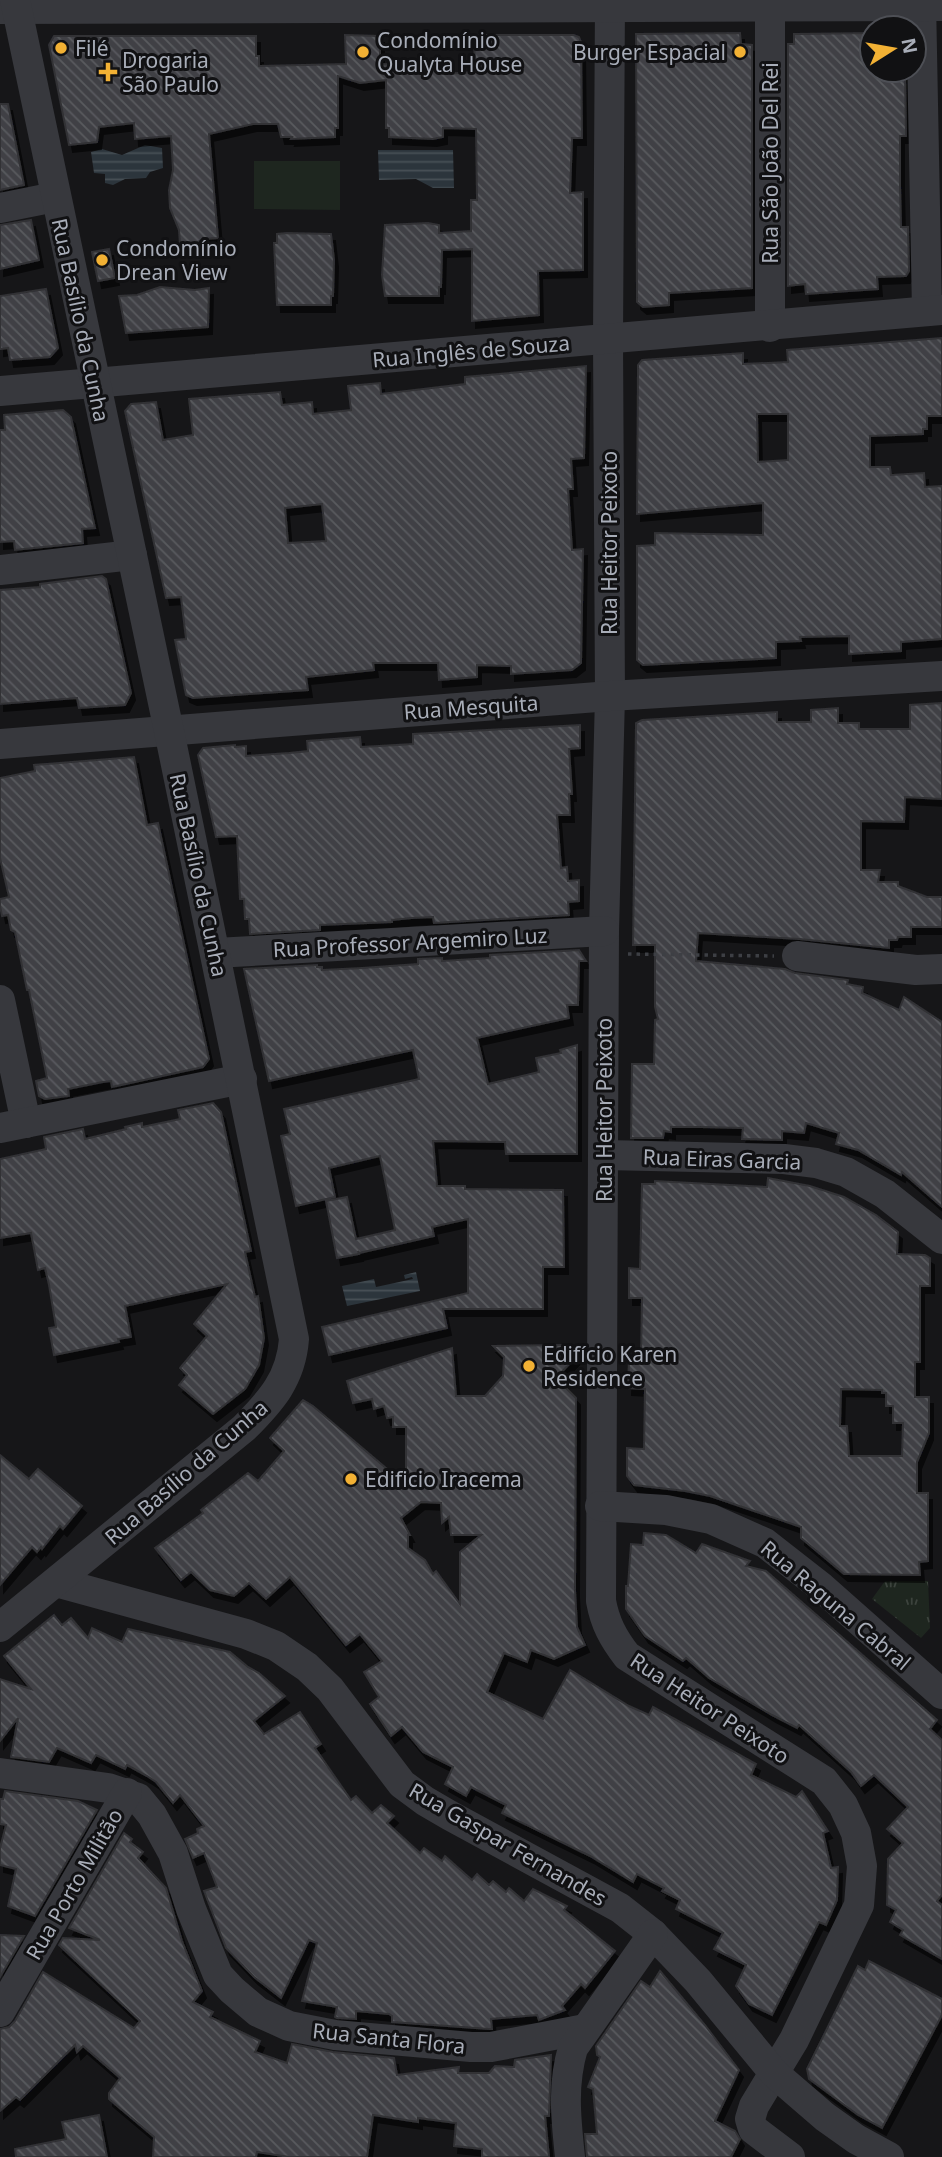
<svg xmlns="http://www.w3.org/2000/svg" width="942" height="2157" font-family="'Noto Sans',sans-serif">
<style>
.grass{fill:url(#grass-tufts)}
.pitch{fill:#1e261f}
.water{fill:url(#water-rules)}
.building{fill:url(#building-back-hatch);stroke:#303034;stroke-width:2;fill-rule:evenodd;filter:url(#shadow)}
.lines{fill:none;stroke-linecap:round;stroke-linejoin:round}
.path{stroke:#3d3f44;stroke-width:3.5;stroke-dasharray:3.5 5;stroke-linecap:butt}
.minor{stroke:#37383d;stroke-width:30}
.poi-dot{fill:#f2b134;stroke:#111113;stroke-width:2.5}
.labels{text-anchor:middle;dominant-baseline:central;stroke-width:6;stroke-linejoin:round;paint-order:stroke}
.poi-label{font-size:21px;fill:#a8adb8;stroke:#111113;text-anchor:start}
.street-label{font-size:21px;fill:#a8adb8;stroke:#111113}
</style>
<defs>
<pattern id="grass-tufts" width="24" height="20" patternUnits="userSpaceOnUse" patternTransform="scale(1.75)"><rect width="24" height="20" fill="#1e261f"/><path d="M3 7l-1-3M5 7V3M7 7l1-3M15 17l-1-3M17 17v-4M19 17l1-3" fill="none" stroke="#3c433d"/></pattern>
<pattern id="water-rules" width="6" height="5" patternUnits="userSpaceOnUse" patternTransform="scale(1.75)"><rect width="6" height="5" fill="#2c353c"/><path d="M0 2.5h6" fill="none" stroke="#485056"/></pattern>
<pattern id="building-back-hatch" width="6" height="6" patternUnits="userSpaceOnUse" patternTransform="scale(1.75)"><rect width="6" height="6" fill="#404145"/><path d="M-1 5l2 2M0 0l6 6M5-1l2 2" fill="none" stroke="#595a5e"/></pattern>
<filter id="shadow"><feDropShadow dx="4" dy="7" stdDeviation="0" flood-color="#0009"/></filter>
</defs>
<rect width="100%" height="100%" fill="#161618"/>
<!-- grass -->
<path class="grass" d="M885,1581H928L930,1628L921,1638L872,1599Z"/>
<!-- pitch -->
<path class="pitch" d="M254,161H340V210L254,209Z"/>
<!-- water -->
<g class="water">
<path d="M145,145L162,148L163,168L150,172L146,178L125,179L113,185L105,183V174L94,173L91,152L102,149L122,155Z"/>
<path d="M378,150H453L454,188H433L416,179L379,180Z"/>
<path d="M416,1272L420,1291L347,1306L342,1286L374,1279L376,1287L413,1279L412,1277L405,1279L404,1275Z"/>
</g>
<!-- building -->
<g class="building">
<path d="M740,33L741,44L752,45V288L669,293V305L643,307L637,302L636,34Z"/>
<path d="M872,33V70H905L906,136H900V185L901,227H908L909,271L906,276L877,277L878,289L806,294L805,284L788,286V44H794V34Z"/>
<path d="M345,35L380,36V64L443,66V74L475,72L474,35H574L579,37L581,42L582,138H572L570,193L583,192V270L538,271L539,315L472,321V249L442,250L441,287H439V296H385L382,275L385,225L428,223L439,225V233L471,231V200H477L476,129L443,128V137L433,139L389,137V128H386V80L360,83L338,76V128H335V137L291,139L292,137H281L278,124H253L209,134L218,238L203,239L196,243L180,245L179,230L170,208L169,190L173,170L171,136L135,139L134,123L99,127L97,142L69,145L49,45L54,36H256V56H259V66L346,64Z"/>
<path d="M0,104H8L24,185L0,190Z"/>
<path d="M31,220L39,260L0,269V225Z"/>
<path d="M287,233L331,234L334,260L333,296H331V305H277L274,243H277V234Z"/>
<path d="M109,249L115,278L98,281L92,252Z"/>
<path d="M160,287L195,290L209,288L208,327L126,333L119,296L137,295Z"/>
<path d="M46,289L58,348L50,357L10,360L8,348L0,349V296Z"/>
<path d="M942,338V416H927V429H923V434L870,436V467H890L891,475L924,473L925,487L942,486V639L901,642V651L849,654V636L800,637L801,641L776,642V658L643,665L637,660V546L655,545V533L763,535V503L637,514L638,365L642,360L743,353V364L788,362L787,350ZM757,414H788V460L758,462Z"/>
<path d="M586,366L584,458L571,459L573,489H568L572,550L583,549L581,663L572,670L511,674V666L477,665V677L439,680L438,663H373L374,670L306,677L308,690L193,698L186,695L175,640L186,639L181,597L166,598L125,411L131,404L156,402L163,440L193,435L189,399L280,392L282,405L312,402L313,414L351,410L348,386L380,383L381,394L465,384V377ZM322,504L326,541L288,543L285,508Z"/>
<path d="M63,410L71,417L95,528L82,529L83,543L15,550L14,541L0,542V430H5L4,415Z"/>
<path d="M102,576L106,579L131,693L125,705L79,708L77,698L0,704V590L40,587V584Z"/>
<path d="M942,703V799L905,797L904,822L861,821V870H880L878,882H898V886L927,897H942V927H911V937H898L897,940H889V948L799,939L698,933L696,961L785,969L795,973L848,980L847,984L863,987L862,993L899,1010L904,997L942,1022V1207L902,1172L901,1175L858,1150L836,1144L839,1133L806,1123L804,1133L782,1131V1140L742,1139L743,1128L700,1127H671V1132L664,1131L663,1138H631L632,1064H654L655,1020L658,1019L655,1007V945H633L636,723L642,720L777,712V722H811V710L838,708V723H859V729H910V705Z"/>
<path d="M580,725V748L569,749L572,794H569L570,815H557L561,868L567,867L568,881L579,880V901L568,902L569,915L434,923L433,917L412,918L392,920V922L320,925V930L250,934L249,919H245L244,899H240L237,836L216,837L198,755L203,748L235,745V747L246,746V756L289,753L308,751L307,741L360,737L361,747L413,744V734Z"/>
<path d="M134,757L147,825L158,823L209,1059L203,1067L112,1087L111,1081L103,1082L68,1089L69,1096L45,1099L39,1096L36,1081L47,1078L29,990H27L15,932L11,930L8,915L2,916L0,906V899L9,897L0,858V778L35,771L34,765Z"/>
<path d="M579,950L586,961H579L578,1005H567L569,1018L477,1038L488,1084L539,1072L536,1058L561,1053L560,1050L577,1045V1154H506L505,1142L433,1141L437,1186H465V1189L563,1190L564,1267H543V1309H443L447,1328L329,1355L322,1327L468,1293V1219L432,1227L434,1236L359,1253L358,1251L359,1254L337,1258L326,1201L347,1197L356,1239L395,1230L380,1156L329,1168L335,1197L296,1206L281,1136L290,1134L284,1109L419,1079L413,1050L269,1081L244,969L317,965V967H322V970L362,968L418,964V959L442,958V961L490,958V955Z"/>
<path d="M213,1103L221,1112L251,1251L245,1252L255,1297L258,1296L264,1338L259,1365L245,1389L213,1414L179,1385L187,1375L180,1368L207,1336L194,1324L227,1284L125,1306L131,1337L118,1339L119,1342L54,1355L49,1328L56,1327L49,1285L45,1268L38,1270L31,1233L0,1238V1159L46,1149L44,1137L83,1129L85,1139L126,1129L125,1127L142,1123V1127L180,1119L178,1110Z"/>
<path d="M768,1178L810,1186L844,1197L876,1215L898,1232L897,1254L925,1255L930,1258V1286H920V1362H915V1397H929V1433L917,1462V1493H928V1561L919,1562L920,1575L844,1574L801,1538V1527L710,1496L685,1491L634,1485L627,1476V1448L644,1449L645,1389L628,1388L629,1359H641L642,1298H629V1268L640,1269L642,1184H655V1181L767,1187ZM841,1389L882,1390V1393H886V1406H893V1423H903L902,1456H849L847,1426H840Z"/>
<path d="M563,1345V1357L575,1358L556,1378L576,1398L575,1590L577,1627L585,1645L554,1659L531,1650L527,1662L504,1653L487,1692L543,1719L570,1670L629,1706L649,1715L653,1707L756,1764L751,1775L796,1797L802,1791L828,1831L823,1833L831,1868L838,1867L837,1900L826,1925L819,1922L772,2015L749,2004L736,1986L746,1965L714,1949L723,1933L676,1909L680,1900L662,1891L664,1888L637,1874L633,1882L590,1856L502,1813L506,1805L471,1787L466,1796L445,1784L453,1767L423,1752L402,1727L391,1736L370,1704L379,1697L364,1672L382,1661L360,1634L346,1645L290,1577L266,1599L249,1583L234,1596L210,1590L191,1572L181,1580L155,1548L203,1513L201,1510L248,1473L258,1481L284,1451L270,1438L303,1400L313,1406L406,1485V1427H393V1417L387,1418L384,1406L374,1409L372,1399L353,1403L347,1381L452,1348L456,1396H485L503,1376L504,1357L493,1346ZM421,1502L441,1503L442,1523L449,1517L451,1535H481L460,1552V1604L436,1571L433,1574L425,1560L408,1548V1535H410L401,1518Z"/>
<path d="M0,1455L29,1479L38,1469L82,1506L63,1529L60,1526L42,1549L41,1547L37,1552L32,1547L0,1585Z"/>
<path d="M644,1533L666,1535L696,1553L702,1544L750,1561L746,1566L766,1571L937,1720L930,1729L942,1740V1895L937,1901L942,1905V1959L900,1935L903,1930L890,1922L896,1910L887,1905L888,1859L903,1843L887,1829L908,1807L874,1775L861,1786L851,1772L799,1725L797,1728L772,1715L709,1678L686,1658L683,1661L645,1636L626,1609V1586H628L631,1544L643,1545Z"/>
<path d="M54,1615L62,1625L71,1618L88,1638L92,1628L122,1642L128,1629L230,1652L248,1667L259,1673L285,1696L254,1721L264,1734L300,1712L321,1744L315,1748L351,1800L356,1796L372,1813L381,1805L394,1816L387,1823L420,1853L424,1848L442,1861L445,1856L472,1880L477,1874L489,1885L493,1881L506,1892L509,1888L524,1901L533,1889L567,1906L564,1910L615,1951L585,1988L581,1984L562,2006L565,2010L539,2020L537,2015L491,2019L492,2029H489L392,2022V2016L389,2014L356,2011V2019L337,2018L335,2017L337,2007L302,2001L317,1943L309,1940L281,1998L254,1977L226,1948L204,1891L217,1887L204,1853L193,1858L185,1839L198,1833L197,1829L204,1826L180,1795L173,1803L156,1782L147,1776L127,1765L125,1769L96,1755L91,1763L57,1748L49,1762L11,1757L18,1718L0,1741V1679L31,1689L4,1656Z"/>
<path d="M5,1791L78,1801L97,1810L35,1916L8,1906L16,1869L0,1865V1848L6,1825L0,1824V1799H3Z"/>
<path d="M124,1833L132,1839L130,1842L143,1852L138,1858L166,1888L182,1941L202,1991L193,2002L213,2012L210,2017L260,2041L255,2052L287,2063L292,2044L333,2052L394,2058L397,2075L459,2067L458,2073H489L495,2066L514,2067L515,2060L551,2055L549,2116H545L549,2157H482V2149L454,2146L456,2123L418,2118V2122L373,2115L367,2157H289L257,2152L256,2157H153L154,2137L109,2099V2093L120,2078L83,2046L77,2052L75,2045L20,2100L16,2097L0,2111V2029L9,2027L15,2021L43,1972L134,2028L140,2021L59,1945L63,1938L100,1940L69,1928Z"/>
<path d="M0,1935L24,1936L0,1977Z"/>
<path d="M869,1961L942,1999V2015L882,2128L858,2115L809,2079L807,2069L858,1966L865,1970Z"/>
<path d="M660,1971L705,2025L739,2070L715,2121L735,2131L740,2139L731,2157H587L585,2134H597L593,2089L588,2087L600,2057L597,2055L596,2046L641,1981L650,1987Z"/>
<path d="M99,2115L107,2157H16L15,2149L66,2139L62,2122Z"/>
</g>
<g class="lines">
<!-- path -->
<path class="path" d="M628,954L774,956"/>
<!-- minor -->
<g class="minor">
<path d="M610,0L608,340L610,696L604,931L601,1601C605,1623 613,1638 627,1656L824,1781L843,1805L856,1833L862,1866L859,1905L794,2040L754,2106L750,2119L753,2129L790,2157"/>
<path d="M921,0L927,311"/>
<path d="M0,9L942,6"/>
<path d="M0,208L55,197"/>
<path d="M770,327V0"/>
<path d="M0,391L942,310"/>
<path d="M0,570L132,555"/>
<path d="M0,744L610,696L942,676"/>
<path d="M216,953L604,931"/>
<path d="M797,956L916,970L942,969"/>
<path d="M0,1000L26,1123"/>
<path d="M0,1128L242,1079"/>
<path d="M605,1155L784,1159L816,1163L846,1172L885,1194L942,1239"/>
<path d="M600,1506L666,1510L711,1519L765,1543L820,1586L942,1694"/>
<path d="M56,1582L246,1634L276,1646L307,1667L330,1689L402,1784L425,1801L449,1815L620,1908L653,1934L698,1981L774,2073L825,2117L856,2139L889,2157"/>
<path d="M0,1627L244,1428C271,1401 291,1379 294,1339C205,892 108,446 15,0"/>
<path d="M0,1773L108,1788L138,1798L152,1815L173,1853L191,1909L218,1975L232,1990L258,2012L289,2026L335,2035L471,2047H491L585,2029"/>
<path d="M0,2012L127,1793"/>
<path d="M570,2157C566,2119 562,2085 573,2048L653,1934"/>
</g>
</g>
<!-- markers -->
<g class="poi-dot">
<circle cx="61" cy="48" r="7"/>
<circle cx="363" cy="52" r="7"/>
<circle cx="740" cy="52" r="7"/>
<path d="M104.5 61.5h7v7h7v7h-7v7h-7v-7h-7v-7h7z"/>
<circle cx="102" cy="260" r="7"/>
<circle cx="529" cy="1366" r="7"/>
<circle cx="351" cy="1479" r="7"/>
</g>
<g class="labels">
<!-- poi labels -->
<g class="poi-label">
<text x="377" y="40">Condomínio<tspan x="377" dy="24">Qualyta House</tspan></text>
<text x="75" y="48">Filé</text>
<text x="726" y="52" text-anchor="end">Burger Espacial</text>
<text x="122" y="60">Drogaria<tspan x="122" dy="24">São Paulo</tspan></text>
<text x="116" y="248">Condomínio<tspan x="116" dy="24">Drean View</tspan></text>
<text x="543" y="1354">Edifício Karen<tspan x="543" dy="24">Residence</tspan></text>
<text x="365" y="1479">Edificio Iracema</text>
</g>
<!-- street labels -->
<g class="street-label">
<text transform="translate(770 163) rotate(-90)">Rua São João Del Rei</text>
<text transform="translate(81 320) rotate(78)">Rua Basílio da Cunha</text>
<text transform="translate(471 351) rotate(-5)">Rua Inglês de Souza</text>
<text transform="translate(609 543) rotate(-90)">Rua Heitor Peixoto</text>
<text transform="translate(471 707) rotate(-4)">Rua Mesquita</text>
<text transform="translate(199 875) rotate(78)">Rua Basílio da Cunha</text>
<text transform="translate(410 942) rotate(-3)">Rua Professor Argemiro Luz</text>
<text transform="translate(604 1110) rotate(-90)">Rua Heitor Peixoto</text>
<text transform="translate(722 1159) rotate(2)">Rua Eiras Garcia</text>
<text transform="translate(186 1472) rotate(-41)">Rua Basílio da Cunha</text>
<text transform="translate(836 1605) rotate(40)">Rua Raguna Cabral</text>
<text transform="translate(710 1708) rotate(33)">Rua Heitor Peixoto</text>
<text transform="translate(508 1844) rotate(30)">Rua Gaspar Fernandes</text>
<text transform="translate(74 1884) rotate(-60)">Rua Porto Militão</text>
<text transform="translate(389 2038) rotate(6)">Rua Santa Flora</text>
</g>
</g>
<!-- north arrow -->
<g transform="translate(893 49) rotate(79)"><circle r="33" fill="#111113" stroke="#4d4f55" stroke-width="2"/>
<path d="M0-5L12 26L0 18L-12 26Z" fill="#f2b134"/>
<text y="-10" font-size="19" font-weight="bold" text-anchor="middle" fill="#a8adb8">N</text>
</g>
</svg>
